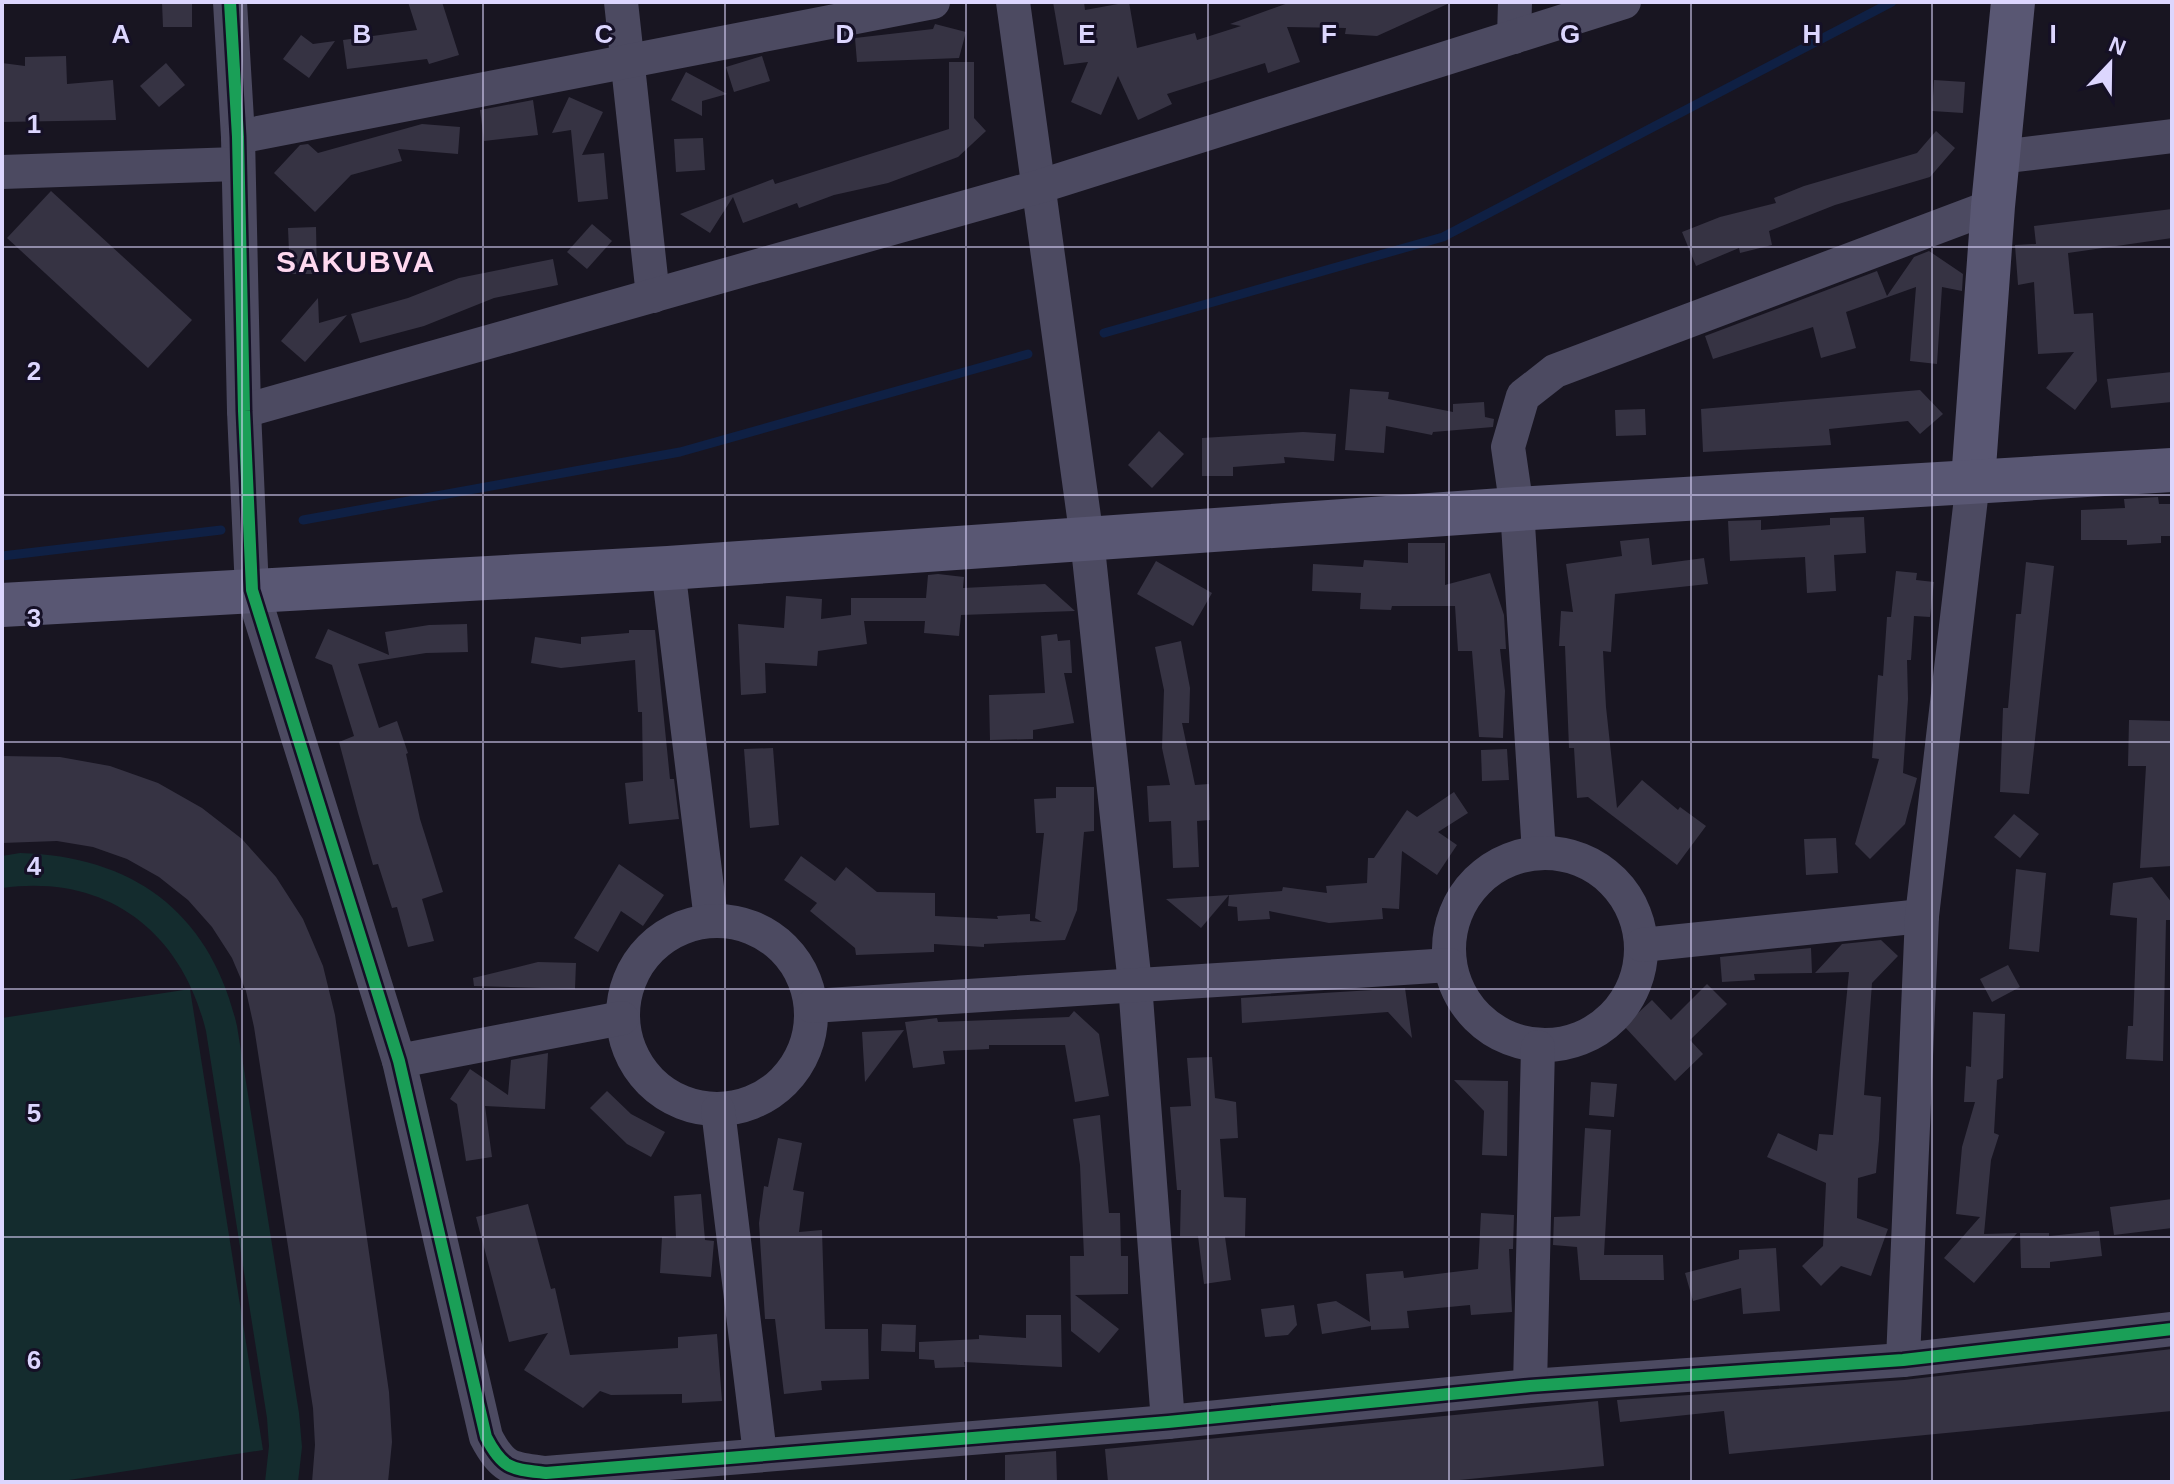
<svg xmlns="http://www.w3.org/2000/svg" width="2174" height="1484" font-family="Helvetica,sans-serif">
<style>
.green{fill:#142c2e}
.lines{fill:none;stroke-linecap:round;stroke-linejoin:round}
.stream{stroke:#0f2044;stroke-width:9}
.building{fill:#363343}
.street{stroke:#4c4a61;stroke-width:34}
.secondary{stroke:#595773;stroke-width:44}
.cycleway-casing{stroke:#151026;stroke-width:17}
.cycleway{stroke:#1a9f57;stroke-width:12}
.grid{fill:none;stroke:#dcd6fe;stroke-width:2;stroke-opacity:0.55}
.labels{text-anchor:middle;dominant-baseline:central;stroke-width:6;stroke-linejoin:round;paint-order:stroke}
.district-label{font-size:30px;font-weight:bold;letter-spacing:2px;fill:#fed8ef;stroke:#151026}
.grid-label{font-size:26px;text-anchor:middle;font-weight:bold;fill:#dcd6fe;stroke:#151026;stroke-width:6;stroke-linejoin:round;paint-order:stroke}
</style>
<rect width="100%" height="100%" fill="#181521"/>
<!-- green -->
<g class="green">
<path d="M20,853C135,856 211,914 237,1026L299,1413L302,1447L298,1482H265L269,1446L267,1418L206,1031C182,931 106,873 2,888V856Z"/>
<path d="M190,989L263,1450L56,1482H2V1018Z"/>
</g>
<g class="lines">
<!-- stream -->
<g class="stream">
<path d="M1104,333L1443,237L1892,2"/>
<path d="M303,520L680,452L1028,354"/>
<path d="M2,556L221,530"/>
</g>
</g>
<!-- building -->
<g class="building">
<path d="M162,2H192V27H163Z"/>
<path d="M408,2H442L459,55L429,64L427,59L347,69L343,40L417,30Z"/>
<path d="M1053,2H1084L1085,10L1129,2L1137,48L1195,33L1197,40L1241,26L1230,24L1291,2H1452L1377,36L1345,34L1346,28L1287,27L1300,62L1268,73L1265,63L1167,94L1172,104L1138,120L1118,76L1101,115L1071,102L1088,62L1064,65Z"/>
<path d="M935,24L966,32L959,58L857,62L855,38L933,29Z"/>
<path d="M301,35L313,44L335,41L309,78L283,59Z"/>
<path d="M66,56L67,84L113,80L116,120L2,122V63L25,66V57Z"/>
<path d="M762,56L770,81L734,92L726,67Z"/>
<path d="M949,62H974V118L986,131L958,157L888,183L834,195L799,208L797,203L743,223L733,197L710,233L680,214L773,179L775,184L949,129Z"/>
<path d="M166,63L185,85L159,107L140,86Z"/>
<path d="M686,72L727,94L702,101V116L671,100Z"/>
<path d="M1934,80L1965,82L1963,113L1932,111Z"/>
<path d="M569,97L603,112L582,155L604,153L608,199L578,202L571,130L552,133Z"/>
<path d="M533,100L538,135L484,141L480,110Z"/>
<path d="M422,124L460,127L458,154L398,149L402,161L351,175L315,212L274,173L300,145L308,144L318,153Z"/>
<path d="M1936,131L1955,148L1930,177L1835,205L1769,231L1772,245L1740,253L1739,248L1696,266L1682,232L1720,217L1776,203L1774,198L1804,186L1917,153Z"/>
<path d="M703,138L705,170L676,172L674,139Z"/>
<path d="M51,191L192,320L148,368L7,238Z"/>
<path d="M2172,209V238L2068,253L2074,314L2093,313L2097,381L2075,410L2046,388L2074,352L2038,354L2034,282L2018,285L2015,245L2036,244L2034,226Z"/>
<path d="M592,224L612,241L587,269L567,252Z"/>
<path d="M316,227L317,274H290L288,228Z"/>
<path d="M1929,251L1963,274L1962,291L1942,287L1937,364L1910,361L1916,287L1846,312L1856,348L1821,358L1813,327L1713,359L1705,336L1877,271L1887,296L1914,257Z"/>
<path d="M553,259L558,285L494,298L424,326L360,343L351,314L408,298L459,278Z"/>
<path d="M318,298L319,323L347,315L305,362L281,341Z"/>
<path d="M2172,372V402L2111,408L2107,379Z"/>
<path d="M1350,389L1389,392L1388,399L1453,412V404L1484,402L1485,417L1494,419L1493,427L1433,432L1432,435L1386,426L1384,453L1345,450Z"/>
<path d="M1920,390L1943,414L1920,434L1908,421L1829,429L1831,445L1703,452L1701,409Z"/>
<path d="M1645,409L1646,435L1616,436L1615,410Z"/>
<path d="M1159,431L1184,454L1152,488L1128,465Z"/>
<path d="M1303,432L1336,434L1334,461L1284,457L1285,463L1233,467V476H1202V438Z"/>
<path d="M2158,497L2159,504H2172V536H2161V543L2127,545V540H2081V510L2125,508L2124,499Z"/>
<path d="M1864,517L1866,553L1834,555L1836,591L1807,593L1805,557L1730,561L1728,521L1761,520V530L1830,525V518Z"/>
<path d="M1649,538L1652,565L1704,558L1708,584L1615,594L1611,652L1603,651L1606,707L1617,808L1642,780L1678,810L1680,807L1706,826L1677,865L1588,797L1577,798L1574,748H1569L1565,646H1559L1561,611L1573,612L1566,564L1622,556L1620,541Z"/>
<path d="M1408,543H1445V585L1490,573L1504,615L1506,649H1500L1505,691L1503,738L1479,737L1472,651H1458L1455,606H1392L1391,610L1360,609L1361,593L1312,591L1313,564L1363,567L1364,560L1408,563Z"/>
<path d="M1156,561L1212,593L1193,626L1137,594Z"/>
<path d="M2026,562L2054,566L2029,794L2000,792L2003,708H2008L2016,614H2021Z"/>
<path d="M1896,571L1917,573L1916,580L1934,582L1930,617L1914,616L1911,660H1907L1908,699L1903,773L1917,778L1905,824L1870,859L1855,844L1879,759L1872,758L1878,675L1883,676L1887,617H1891Z"/>
<path d="M938,574L964,577L963,588L1045,584L1075,611L961,615L959,636L924,633L925,621H864L867,644L818,651L817,666L765,663L766,693L741,695L738,624L784,628L786,596L822,599L821,619L851,615V598H926L928,575Z"/>
<path d="M467,624L468,652L426,653L358,664L379,728L397,721L408,753L406,754L420,819L443,892L422,899L434,941L408,947L397,907L392,908L378,864L373,865L358,813L339,742L354,736L332,665L315,658L328,629L389,655L385,632L429,625Z"/>
<path d="M629,630H655L670,779H674L679,819L629,824L625,783L643,781L642,712H638L635,660L561,668L531,663L535,637L581,644V637L629,633Z"/>
<path d="M1057,634L1058,641L1070,640L1072,673H1064L1074,723L1033,730V739L990,740L989,695L1045,693L1041,636Z"/>
<path d="M1181,641L1190,688L1189,723H1182L1195,785L1209,784L1210,820L1197,821L1199,867L1173,868L1171,821L1149,822L1147,786L1170,785L1162,748L1164,690L1155,647Z"/>
<path d="M2129,720L2172,721V866L2140,868L2146,766H2128Z"/>
<path d="M773,748L779,825L750,828L744,749Z"/>
<path d="M1507,749L1509,780L1482,781L1481,750Z"/>
<path d="M2,756L60,757L110,766L158,783L202,808L242,839L276,877L303,919L323,966L335,1015L389,1392L392,1442L388,1482H312L315,1445L313,1408L254,1027L246,991L232,958L212,927L188,900L159,877L127,859L93,847L57,841L2,843Z"/>
<path d="M1056,787H1094V831L1084,832L1077,910L1065,940L984,944V947L934,944V952L856,955L855,948L810,911L817,903L784,880L801,856L835,881L846,867L877,892L935,893V916L998,919L997,916L1030,914V921L1042,922L1035,918L1044,833H1036L1034,799L1056,798Z"/>
<path d="M1454,792L1468,813L1438,832L1457,845L1437,875L1402,851L1399,909L1382,908L1383,919L1329,923L1269,911L1270,919L1238,921L1237,907L1228,906L1229,895L1282,891L1283,887L1327,893L1326,886L1367,883L1368,858H1374L1407,810L1417,817Z"/>
<path d="M2014,814L2039,834L2020,858L1994,837Z"/>
<path d="M1836,838L1838,873L1806,875L1804,839Z"/>
<path d="M619,864L664,895L643,926L621,911L598,952L574,938Z"/>
<path d="M2016,869L2046,873L2039,952L2009,949Z"/>
<path d="M2152,877L2172,903L2170,920H2166L2163,1061L2126,1059L2128,1026H2133L2137,918L2110,915L2113,883Z"/>
<path d="M1229,895L1201,928L1166,899Z"/>
<path d="M1881,940L1898,956L1872,983L1864,1095L1881,1097L1879,1140L1876,1173L1858,1178L1857,1218L1888,1229L1871,1276L1841,1266L1821,1286L1802,1266L1823,1246L1826,1183L1767,1157L1778,1133L1817,1151L1819,1134L1833,1135L1849,972L1815,973L1842,944Z"/>
<path d="M1811,948L1812,973L1754,974L1755,980L1722,982L1720,957Z"/>
<path d="M538,962L576,963L575,989L474,986L473,978Z"/>
<path d="M2008,965L2020,987L1992,1002L1980,979Z"/>
<path d="M1707,984L1727,1004L1690,1040L1703,1054L1675,1081L1624,1026L1652,1000L1671,1020Z"/>
<path d="M1405,988L1412,1038L1388,1012L1242,1023L1241,998Z"/>
<path d="M1074,1011L1099,1034L1109,1096L1075,1102L1065,1045H989V1049L943,1051L945,1064L913,1068L905,1022L937,1018L938,1022L1069,1017Z"/>
<path d="M1973,1012L2005,1014L2003,1078L1997,1080L1994,1133L1999,1135L1991,1160L1984,1234L2017,1233L1974,1283L1944,1258L1980,1217L1956,1214L1962,1147L1975,1102H1964L1966,1066L1971,1067Z"/>
<path d="M904,1030L865,1082L862,1032Z"/>
<path d="M548,1053L545,1109L485,1106L492,1157L466,1161L457,1104L450,1099L470,1069L508,1095L511,1060Z"/>
<path d="M1212,1057L1215,1098L1236,1102L1238,1138L1220,1139L1224,1197L1246,1198L1245,1237H1225L1231,1280L1204,1284L1198,1236H1180L1181,1190H1177L1170,1107L1191,1106L1187,1058Z"/>
<path d="M1454,1080L1508,1081L1507,1156L1482,1155L1484,1111Z"/>
<path d="M1591,1082L1617,1084L1614,1117L1589,1115Z"/>
<path d="M607,1091L631,1114L665,1132L651,1157L627,1144L590,1108Z"/>
<path d="M1100,1115L1109,1213H1120L1121,1256H1128V1294L1075,1295L1119,1329L1099,1353L1071,1331L1070,1256H1084L1080,1165L1073,1119Z"/>
<path d="M1585,1128L1611,1130L1604,1255H1663L1664,1280H1580L1577,1247L1553,1245L1554,1217L1580,1216Z"/>
<path d="M778,1138L802,1143L793,1190L804,1192L799,1232L822,1230L825,1329H868L869,1379L821,1381L822,1390L784,1394L775,1319H765L759,1223L764,1186L768,1187Z"/>
<path d="M701,1194L705,1240L714,1241L711,1277L660,1273L662,1237L676,1238L674,1196Z"/>
<path d="M2172,1199V1228L2114,1235L2110,1207Z"/>
<path d="M528,1204L551,1289L555,1288L570,1355L678,1348V1337L717,1334L722,1401L682,1403V1394L611,1395L600,1391L583,1408L524,1370L548,1333L509,1342L476,1217Z"/>
<path d="M1481,1213L1514,1215L1513,1249H1509L1512,1312L1471,1315L1470,1305L1407,1311L1409,1328L1371,1330V1326L1322,1334L1317,1304L1336,1301L1370,1322L1366,1274L1403,1271L1404,1278L1478,1269Z"/>
<path d="M2099,1231L2102,1256L2050,1262V1268H2021L2020,1233H2049V1236Z"/>
<path d="M1776,1248L1780,1311L1743,1314L1741,1288L1693,1301L1685,1273L1739,1259V1250Z"/>
<path d="M1294,1305L1297,1325L1288,1335L1265,1337L1261,1309Z"/>
<path d="M1026,1315H1061L1062,1367L964,1362L965,1367L935,1368L934,1360L919,1359V1342L979,1339V1335L1026,1338Z"/>
<path d="M882,1324L916,1325L915,1352L881,1351Z"/>
<path d="M2172,1349V1411L1729,1454L1724,1411L1620,1422L1617,1400L1904,1380Z"/>
<path d="M1598,1401L1604,1466L1439,1482H1108L1105,1449Z"/>
<path d="M1056,1451L1057,1482H1005V1455Z"/>
</g>
<g class="lines">
<!-- street -->
<g class="street">
<path d="M230,2L238,137L244,411L252,590L399,1061L486,1437C503,1470 512,1469 546,1473L1168,1422L1530,1386L1903,1360L2172,1329"/>
<path d="M621,2L653,296"/>
<path d="M1013,2L1087,539L1135,984L1168,1422"/>
<path d="M1514,37L1515,2"/>
<path d="M238,137L933,2"/>
<path d="M2000,157L2172,136"/>
<path d="M2,172L237,164"/>
<path d="M244,411L1041,186L1624,2"/>
<path d="M668,568L711,920"/>
<path d="M1539,853L1517,509L1508,447L1523,396L1555,371L1993,206"/>
<circle cx="1545" cy="949" r="96"/>
<circle cx="717" cy="1015" r="94"/>
<path d="M1642,945L1922,916"/>
<path d="M812,1006L1450,965"/>
<path d="M399,1061L622,1018"/>
<path d="M718,1110L760,1454"/>
<path d="M1903,1360L1922,916L1973,481"/>
<path d="M1530,1386L1538,1047"/>
</g>
<!-- secondary -->
<g class="secondary">
<path d="M1973,481L1993,206L2013,2"/>
<path d="M2,605L668,568L1517,509L2172,470"/>
</g>
<defs>
<path id="cycleway" d="M230,2L238,137L244,411L252,590L399,1061L486,1437C503,1470 512,1469 546,1473L1168,1422L1530,1386L1903,1360L2172,1329"/>
</defs>
<!-- cycleway casing -->
<use href="#cycleway" class="cycleway-casing"/>
<!-- cycleway -->
<use href="#cycleway" class="cycleway"/>
</g>
<!-- grid -->
<path class="grid" d="M242,2V1482M483,2V1482M725,2V1482M966,2V1482M1208,2V1482M1449,2V1482M1691,2V1482M1932,2V1482M2,247H2172M2,495H2172M2,742H2172M2,989H2172M2,1237H2172"/>
<g class="labels">
<!-- district labels -->
<g class="district-label">
<text x="356" y="261">SAKUBVA</text>
</g>
</g>
<g class="grid-label">
<text x="121" y="43">A</text>
<text x="362" y="43">B</text>
<text x="604" y="43">C</text>
<text x="845" y="43">D</text>
<text x="1087" y="43">E</text>
<text x="1329" y="43">F</text>
<text x="1570" y="43">G</text>
<text x="1812" y="43">H</text>
<text x="2053" y="43">I</text>
<text x="34" y="133">1</text>
<text x="34" y="380">2</text>
<text x="34" y="627">3</text>
<text x="34" y="875">4</text>
<text x="34" y="1122">5</text>
<text x="34" y="1369">6</text>
</g>
<!-- border -->
<rect width="2174" height="1484" fill="none" stroke="#dcd6fe" stroke-width="8"/>
<!-- north arrow -->
<g transform="translate(2110 64) rotate(22)" stroke="#151026" stroke-width="6" paint-order="stroke">
<path d="M0-6L14 30L0 20L-14 30Z" fill="#dcd6fe"/>
<text y="-12" font-size="22" font-weight="bold" text-anchor="middle" fill="#dcd6fe">N</text>
</g>
</svg>
